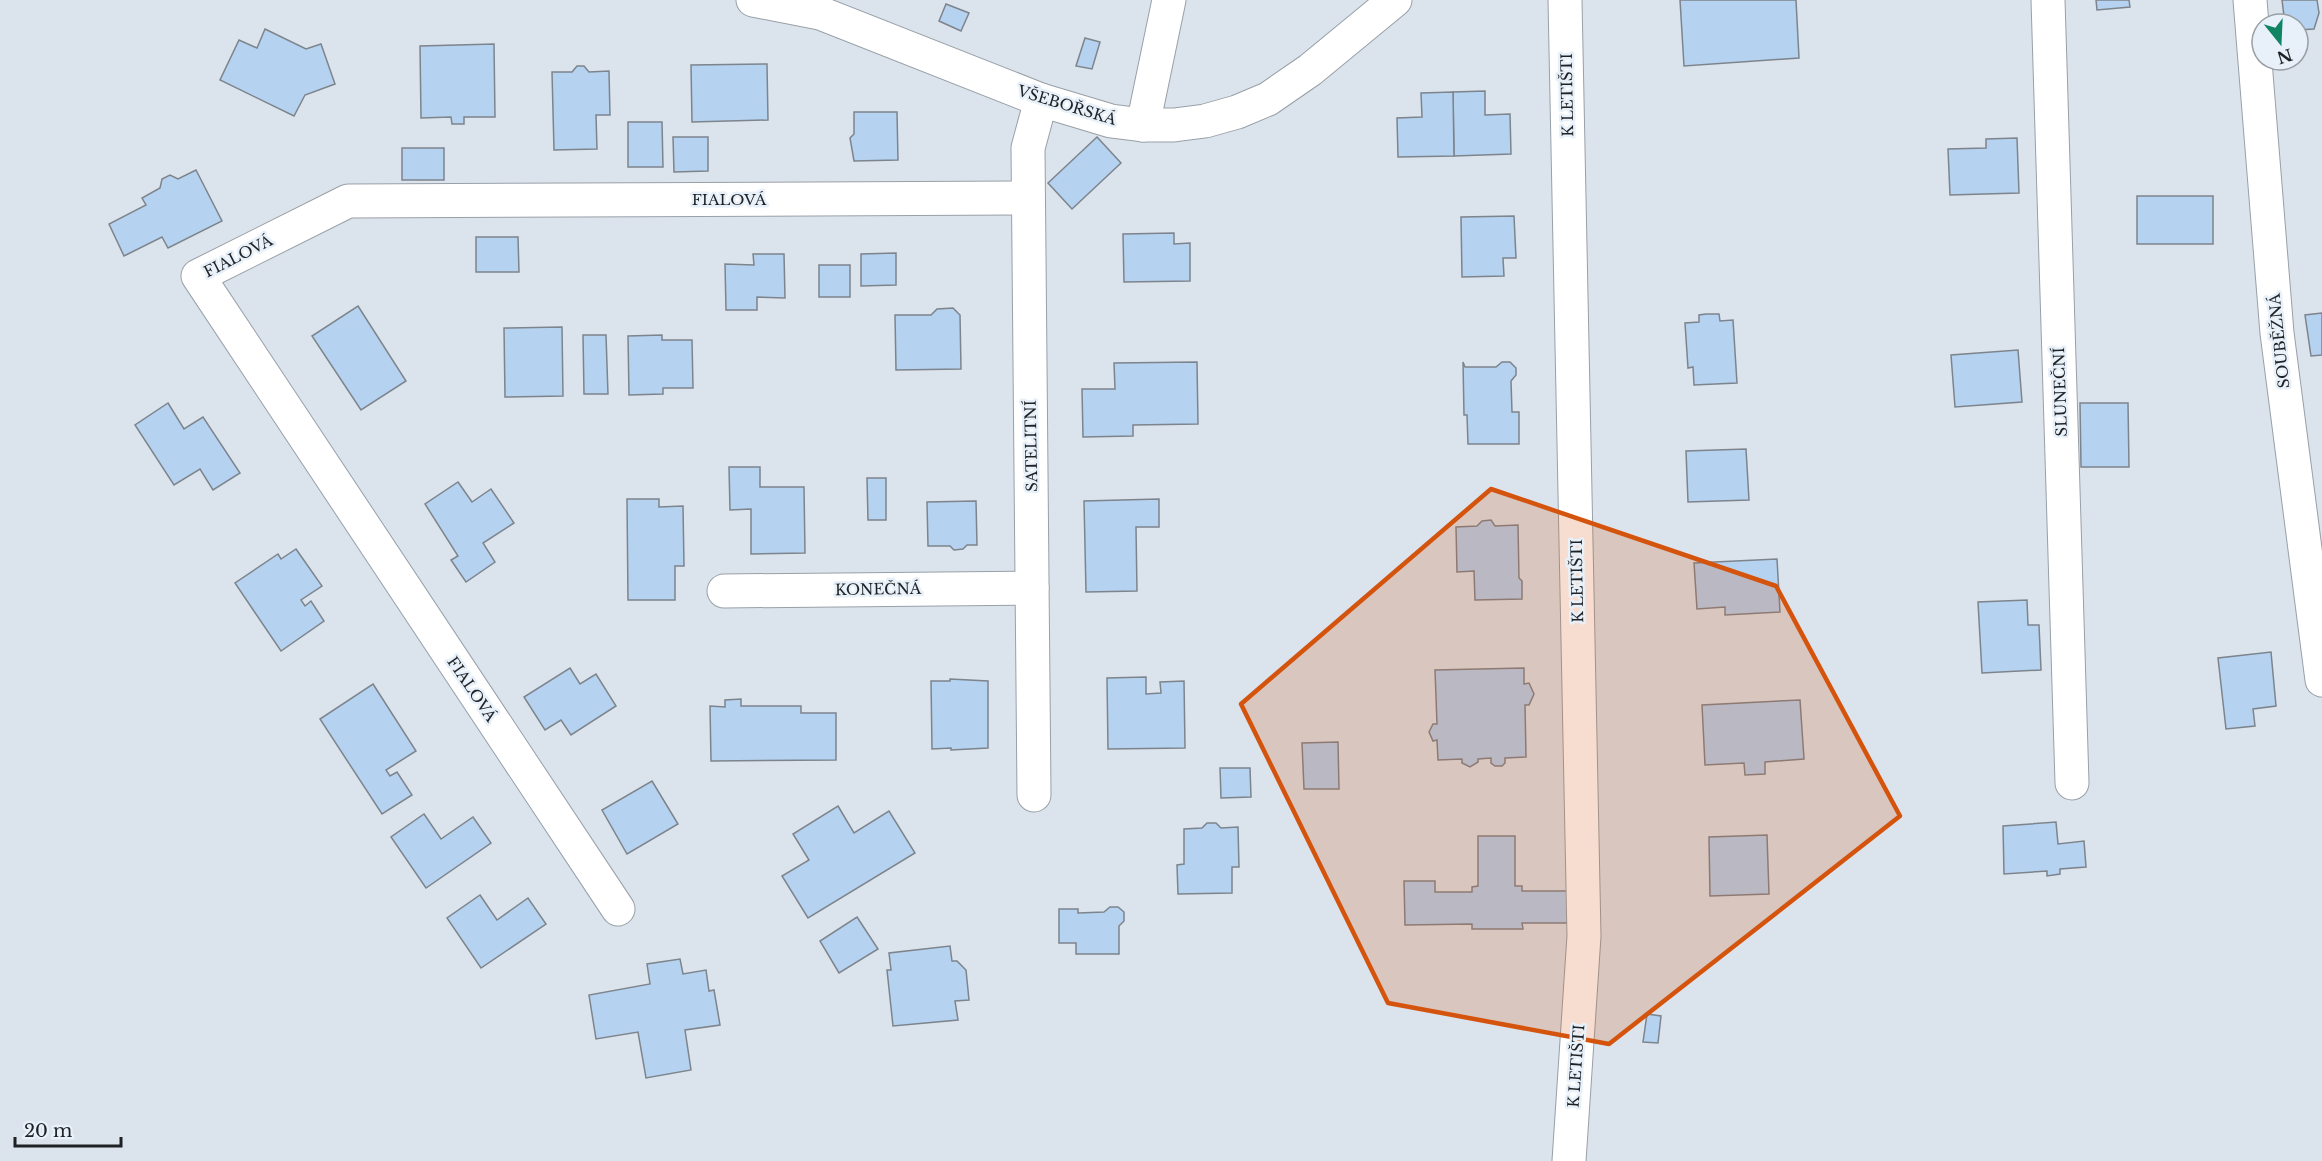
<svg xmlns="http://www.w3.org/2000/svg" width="2322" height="1161" font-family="'Libre Baskerville',serif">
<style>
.building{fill:#b5d2f0;stroke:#7d848c;stroke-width:1.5}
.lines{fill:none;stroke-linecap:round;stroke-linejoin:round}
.street-casing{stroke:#98a0a8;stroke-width:35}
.street{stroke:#fff;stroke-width:33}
.marked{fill:#d4540e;fill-opacity:0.2;stroke:#d4540e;stroke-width:4.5;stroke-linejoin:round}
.labels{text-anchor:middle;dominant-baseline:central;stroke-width:5;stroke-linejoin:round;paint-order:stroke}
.street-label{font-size:15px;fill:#1f2225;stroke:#e8f1f9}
</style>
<rect width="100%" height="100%" fill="#dbe3ec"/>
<!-- building -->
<g class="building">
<path d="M1680,0H1796L1799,58L1684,66Z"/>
<path d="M2096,0H2129L2130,7L2097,10Z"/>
<path d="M2282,0H2317L2319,13L2314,29L2298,30V24H2285Z"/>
<path d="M946,4L969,13L961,31L939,21Z"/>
<path d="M265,29L306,49L321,44L335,84L305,95L294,116L220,80L239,40L257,48Z"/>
<path d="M1085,38L1100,42L1092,69L1076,66Z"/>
<path d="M494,44L495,117H464V124H452L451,117L421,118L420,46Z"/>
<path d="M767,64L768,120L692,122L691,65Z"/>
<path d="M577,66H584L589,72L609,71L610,115H596L597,149L554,150L552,72H572Z"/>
<path d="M1485,91V115L1510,114L1511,154L1454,156L1453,92Z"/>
<path d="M1453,92L1454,156L1398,157L1397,118L1422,117L1421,93Z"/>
<path d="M854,112H897L898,160L854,161L850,138L854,134Z"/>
<path d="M628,122H662L663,167H628Z"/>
<path d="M673,137H708V171L674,172Z"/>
<path d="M1097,137L1121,163L1072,209L1048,183Z"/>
<path d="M2017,138L2019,193L1950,195L1948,149L1986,148V139Z"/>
<rect x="402" y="148" width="42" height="32"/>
<path d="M196,170L222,221L168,248L162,237L124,256L109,224L146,205L142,198L160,188L162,179L170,175L178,179Z"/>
<rect x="2137" y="196" width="76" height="48"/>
<path d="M1514,216L1516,258H1503L1504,276L1462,277L1461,217Z"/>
<path d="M1174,233V244L1190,243V281L1124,282L1123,234Z"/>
<path d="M476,237H518L519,272H476Z"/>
<path d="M896,253V285L861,286V254Z"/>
<path d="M753,254H784L785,298L757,297V310H726L725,264L754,265Z"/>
<rect x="819" y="265" width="31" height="32"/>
<path d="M358,306L406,381L361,410L312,336Z"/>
<path d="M953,308L960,315L961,369L896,370L895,315H931L937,309Z"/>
<path d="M2322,313V355L2311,356L2305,315Z"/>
<path d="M1706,314H1719L1720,321L1733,320L1737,383L1694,385L1693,367L1688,368L1685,323L1699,322V315Z"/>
<path d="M562,327L563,396L505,397L504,328Z"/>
<path d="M583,335H606L608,394H584Z"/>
<path d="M662,335V340H692L693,388H663V394L629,395L628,336Z"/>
<path d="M2018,350L2022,402L1955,407L1951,355Z"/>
<path d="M1197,362L1198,424L1133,425V436L1083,437L1082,389H1115L1114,363Z"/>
<path d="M1463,362L1465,367H1496L1502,362H1510L1516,368V375L1511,381L1512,412H1519V444H1468L1467,415H1464Z"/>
<path d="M168,403L184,429L203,417L240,473L213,490L200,469L174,485L135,425Z"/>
<path d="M2080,403H2128L2129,467H2081Z"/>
<path d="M1746,449L1749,500L1688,502L1686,451Z"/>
<path d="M729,467H760V487H804L805,553L751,554V509L730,510Z"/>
<path d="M867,478H886V520H868Z"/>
<path d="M458,482L472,502L491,489L514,523L483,543L495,562L466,582L451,560L458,556L425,504Z"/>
<path d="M627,499H659V507L683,506L684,566H675V600H628Z"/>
<path d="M1159,499V527H1136L1137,591L1086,592L1084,501Z"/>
<path d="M976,501L977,545H967L963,549L954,550L950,546H928L927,502Z"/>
<path d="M1491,520L1495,526L1518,525L1519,578L1522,581V599L1475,600L1474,571L1457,572L1456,527L1477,526L1482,521Z"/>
<path d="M296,549L322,586L301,600L305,606L311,601L324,621L281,651L235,583L278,554L281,559Z"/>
<path d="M1777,559L1780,612L1725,615V607L1697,609L1694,563Z"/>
<path d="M2027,600L2028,625H2039L2041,670L1982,673L1978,602Z"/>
<path d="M2271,652L2276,706L2253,709L2255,726L2226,729L2218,658Z"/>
<path d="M570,668L580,684L596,674L616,706L571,735L561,720L545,730L524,697Z"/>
<path d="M1524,668V684L1529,683L1534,694L1529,705H1525L1526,757L1505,758V763L1502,766H1495L1491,763V758L1478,759V762L1470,767L1462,763V759L1438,760L1437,740L1433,741L1429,732L1433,724H1437L1435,670Z"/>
<path d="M1146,677V694L1161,693L1160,682L1184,681L1185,748L1108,749L1107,678Z"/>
<path d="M950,679L988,681V748L951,750V748L932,749L931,681H950Z"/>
<path d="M373,684L416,751L386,770L390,776L397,772L412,795L382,814L320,719Z"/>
<path d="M741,699V706H801V713H836V760L711,761L710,706L725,707V700Z"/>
<path d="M1800,700L1804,759L1765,762V774L1745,775L1744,763L1705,765L1702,705Z"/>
<path d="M1338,742L1339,789H1304L1302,743Z"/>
<path d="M1220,768H1250L1251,797L1221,798Z"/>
<path d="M652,781L678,824L627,854L602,810Z"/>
<path d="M838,806L854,833L889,811L915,853L808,918L782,876L809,860L793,834Z"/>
<path d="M424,814L441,839L473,817L491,843L426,888L391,837Z"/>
<path d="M2056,822L2058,844L2084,841L2086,867L2060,869V874L2047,876V871L2004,874L2003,826Z"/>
<path d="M1207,823H1216L1221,828L1238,827L1239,867H1232V893L1178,894L1177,865L1184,864V829L1202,828Z"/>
<path d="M1767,835L1769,894L1710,896L1709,837Z"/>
<path d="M1478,836H1515V886H1522V891H1572V923H1522L1523,929H1472V924L1405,925L1404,881H1435V892H1472V887L1478,886Z"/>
<path d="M480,895L497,920L528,898L546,924L481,968L447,918Z"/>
<path d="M1110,907H1118L1124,912V921L1119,926V954H1076V943H1059V909H1078V913L1104,912Z"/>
<path d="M857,917L878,949L839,973L820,941Z"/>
<path d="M950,946L952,961H957L966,970L969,1000L955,1001L958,1020L893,1026L887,970H891L889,953Z"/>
<path d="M680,959L683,974L706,970L709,991L714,990L720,1025L685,1030L691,1070L646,1078L638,1032L596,1039L589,995L650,984L647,964Z"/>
<path d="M1647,1014L1661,1016L1658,1043L1643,1042Z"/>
</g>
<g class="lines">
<defs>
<g id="street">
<path d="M753,0L820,13L1041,100L1111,121L1143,125H1174L1205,121L1237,112L1268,99L1310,70L1395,0"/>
<path d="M1565,0L1584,936L1569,1161"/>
<path d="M2048,0L2072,783"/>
<path d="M2250,0L2277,333L2322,680"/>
<path d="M1143,125L1169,0"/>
<path d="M724,591L1032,588"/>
<path d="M1034,795L1028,148L1041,100"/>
<path d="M618,909L198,276L348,201L1028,198"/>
</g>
</defs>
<!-- street casing -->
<use href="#street" class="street-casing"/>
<!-- street -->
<use href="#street" class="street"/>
</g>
<!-- marked area -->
<path class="marked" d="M1491,489L1776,586L1900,816L1609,1044L1388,1003L1241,704Z"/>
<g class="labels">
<!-- street labels -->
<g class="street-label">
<text transform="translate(1567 95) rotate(-91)">K LETIŠTI</text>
<text transform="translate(1067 105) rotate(17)">VŠEBOŘSKÁ</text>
<text x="729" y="199">FIALOVÁ</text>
<text transform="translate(238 256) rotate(-27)">FIALOVÁ</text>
<text transform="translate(2279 341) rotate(-96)">SOUBĚŽNÁ</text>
<text transform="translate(2060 392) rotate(-92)">SLUNEČNÍ</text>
<text transform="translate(1031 446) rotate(-91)">SATELITNÍ</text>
<text transform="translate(1577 581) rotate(-91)">K LETIŠTI</text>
<text transform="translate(878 589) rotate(-1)">KONEČNÁ</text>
<text transform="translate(472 689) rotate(56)">FIALOVÁ</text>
<text transform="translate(1576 1066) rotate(-86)">K LETIŠTI</text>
</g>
</g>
<!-- north arrow -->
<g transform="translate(2280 42) rotate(162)"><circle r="28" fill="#e8f1f9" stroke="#989ea4" stroke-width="1.5"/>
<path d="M0-4.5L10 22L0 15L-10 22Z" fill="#108463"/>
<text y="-9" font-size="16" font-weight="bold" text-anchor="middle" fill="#1f2225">N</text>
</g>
<!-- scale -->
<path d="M15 1137v9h106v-9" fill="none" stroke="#1f2225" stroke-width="3"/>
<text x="24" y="1137" font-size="18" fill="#1f2225" stroke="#e8f1f9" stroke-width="4.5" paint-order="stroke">20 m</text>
</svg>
